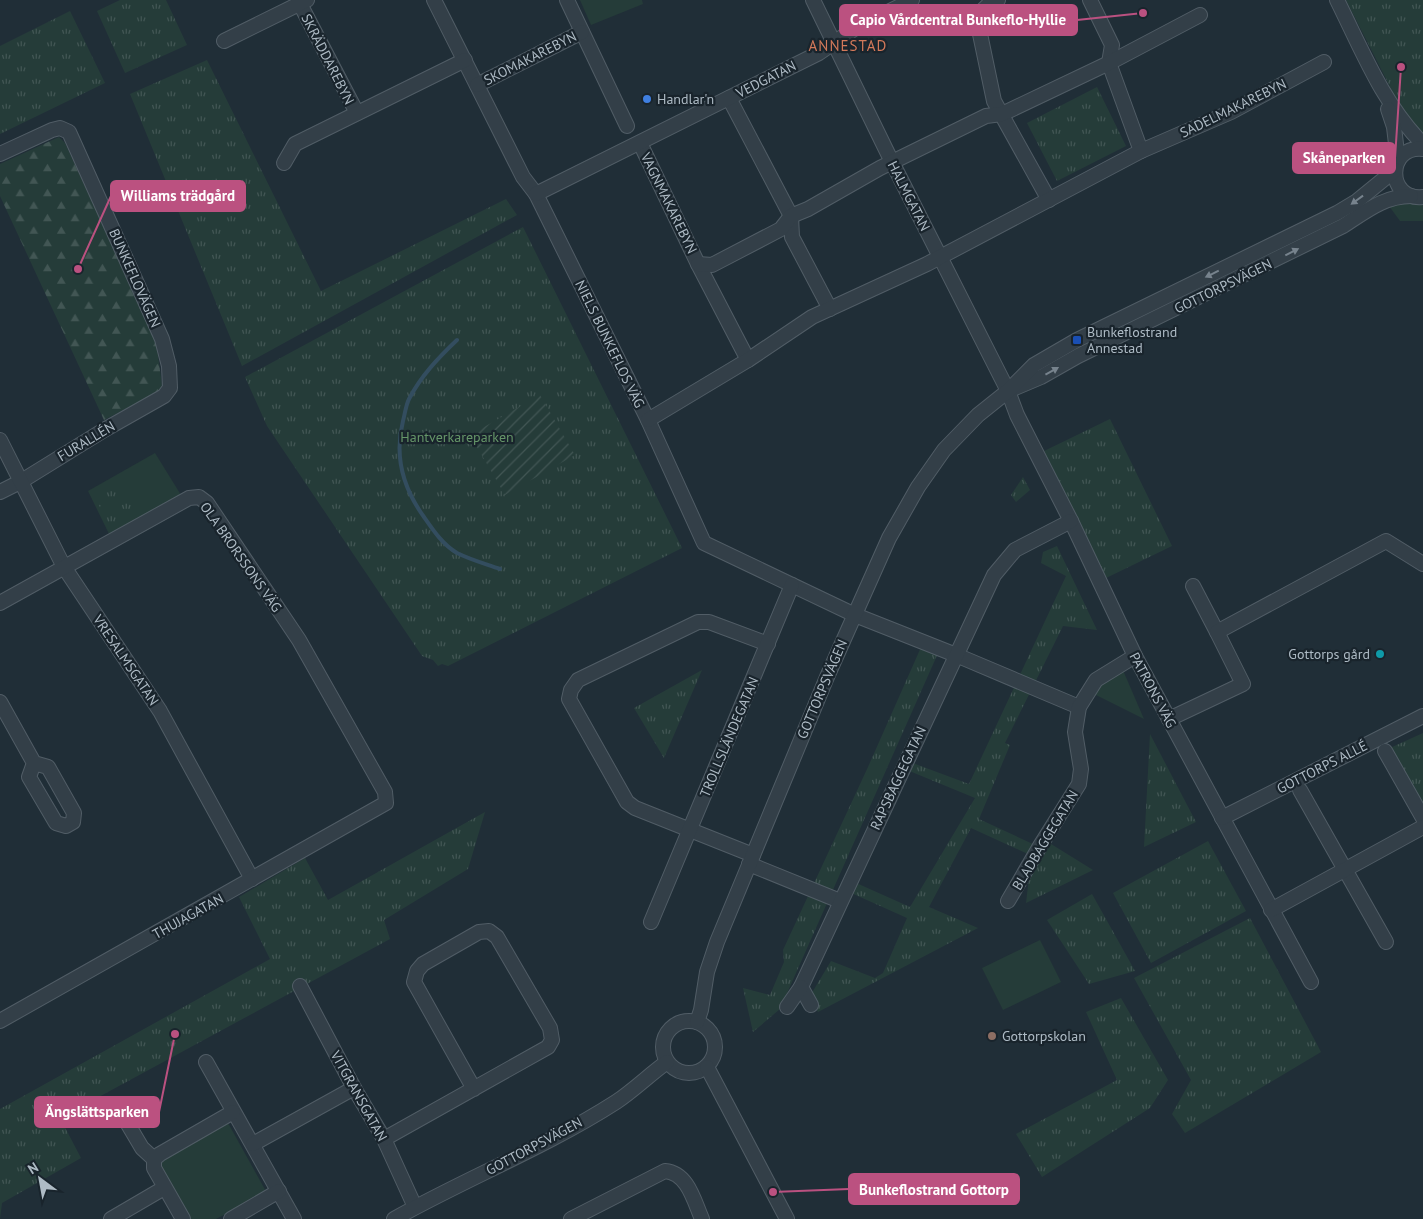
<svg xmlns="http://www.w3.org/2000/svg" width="1423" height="1219" font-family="'PT Sans',sans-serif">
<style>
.grass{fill:#253c39}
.forest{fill:url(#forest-firs)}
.park{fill:url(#park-tufts)}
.garden{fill:url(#garden-furrows)}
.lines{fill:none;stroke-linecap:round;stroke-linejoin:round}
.stream{stroke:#334d5f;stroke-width:4}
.minor-casing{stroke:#515d66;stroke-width:16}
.minor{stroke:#333f48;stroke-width:14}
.oneway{fill:#77838d}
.shop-dot{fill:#3f7fe0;stroke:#19242c;stroke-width:2}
.transit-dot{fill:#1a4fb4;stroke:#19242c;stroke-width:2}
.culture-dot{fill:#0f9aa8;stroke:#19242c;stroke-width:2}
.education-dot{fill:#8d6e63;stroke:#19242c;stroke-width:2}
.labels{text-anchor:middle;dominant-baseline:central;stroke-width:4.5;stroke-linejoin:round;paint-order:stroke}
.street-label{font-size:14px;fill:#aebbc5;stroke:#19242c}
.poi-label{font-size:14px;fill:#aebbc5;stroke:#19242c;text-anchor:start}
.park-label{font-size:14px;fill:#659568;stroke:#19242c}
.neighbourhood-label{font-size:15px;letter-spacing:1px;fill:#d3795a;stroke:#19242c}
.leader{fill:none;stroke:#bb5180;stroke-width:2}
.callout-dot{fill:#bb5180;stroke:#19242c;stroke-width:2}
.callout{fill:#bb5180;stroke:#bb5180;stroke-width:2}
.callout-label{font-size:15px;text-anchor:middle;font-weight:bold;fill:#fff}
</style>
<defs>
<pattern id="forest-firs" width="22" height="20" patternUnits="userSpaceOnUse" patternTransform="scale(1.25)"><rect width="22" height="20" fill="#253c39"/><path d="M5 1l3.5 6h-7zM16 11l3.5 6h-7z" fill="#425654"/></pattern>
<pattern id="park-tufts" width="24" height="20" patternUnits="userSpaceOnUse" patternTransform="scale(1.25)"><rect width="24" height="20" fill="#253c39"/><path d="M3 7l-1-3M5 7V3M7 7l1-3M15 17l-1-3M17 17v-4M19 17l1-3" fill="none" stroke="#425654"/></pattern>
<pattern id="garden-furrows" width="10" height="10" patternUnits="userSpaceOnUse" patternTransform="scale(1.25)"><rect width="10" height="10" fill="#253c39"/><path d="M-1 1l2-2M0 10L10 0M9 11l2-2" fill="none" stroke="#425654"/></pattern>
</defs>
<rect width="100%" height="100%" fill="#202e37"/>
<!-- grass -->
<g class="grass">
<path d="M580,0H642L643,4L591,25Z"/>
<path d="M1399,202L1423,205V221H1400L1389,206Z"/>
<path d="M155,453L181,495L110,536L88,491Z"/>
<path d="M1122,668L1144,719L1092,693Z"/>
<path d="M1040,940L1061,982L1003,1010L982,968Z"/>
<path d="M228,1123L267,1193L216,1219H189L158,1162Z"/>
</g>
<!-- forest -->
<path class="forest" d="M59,137L65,143L156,341L162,385L160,391L104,420L0,196V164Z"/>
<!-- park -->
<g class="park">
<path d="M120,0H166L187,45L125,73L97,11Z"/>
<path d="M1346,0H1423V136L1414,134Z"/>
<path d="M70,11L105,83L0,134V46Z"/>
<path d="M207,60L321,291L506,199L517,215L242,366L130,94Z"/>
<path d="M1097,87L1126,146L1057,181L1027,123Z"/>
<path d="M523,227L682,548L448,666L442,664L438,666L433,660L422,656L267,426L245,377Z"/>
<path d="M1110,419L1172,546L1104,579L1042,452Z"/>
<path d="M117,477L137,516L112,530L92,492Z"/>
<path d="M1023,477L1030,490L1016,502L1011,495Z"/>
<path d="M1057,546L1097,630L1063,626L1005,743L1010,745L979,819L1035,845L1030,855L971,828L929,907L978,928L818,1012L810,996L831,961L875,978L883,973L907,918L849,892L854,882L910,907L975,798L907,770L910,762L969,784L1066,576L1041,563L1043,552Z"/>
<path d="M922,645L939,651L780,1009L753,1032L743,988L770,995L784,962L783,950L868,767Z"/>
<path d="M702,670L664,758L634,708Z"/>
<path d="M1423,733V804L1390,748Z"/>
<path d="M1150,734L1196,822L1144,847Z"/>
<path d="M485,812L468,869L384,920L390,939L60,1118L81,1158L2,1203L0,1219V1109L270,959L239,897L305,858L328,900Z"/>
<path d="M1208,841L1246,911L1151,963L1113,893Z"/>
<path d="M1051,844L1093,870L1026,903L1029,878Z"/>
<path d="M1092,894L1135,971L1089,984L1047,920Z"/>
<path d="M1250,918L1321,1052L1185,1133L1172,1114L1191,1080L1134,978Z"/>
<path d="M1121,998L1168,1080L1150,1108L1042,1177L1016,1134L1117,1080L1086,1012Z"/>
</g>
<!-- garden -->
<path class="garden" d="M540,395L575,455L505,495L470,435Z"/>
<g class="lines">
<!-- stream -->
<path class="stream" d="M457,340C438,358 421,376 409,399C406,405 405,413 403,421C394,456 403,488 424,517C433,530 443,545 457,553C471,560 486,564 500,569"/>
<defs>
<g id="minor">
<path d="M298,0L357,113"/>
<path d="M434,0L523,177L536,194L648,420L704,543L855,615L956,655L1079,707"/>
<path d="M567,0L627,126"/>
<path d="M813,0L892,162L1008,391L1017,415L1071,521L1135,656L1311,982"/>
<path d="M998,0L989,4L983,10L980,21V34L994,101L1049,200"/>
<path d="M1090,0L1112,45L1109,63L1141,151"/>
<path d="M1337,0C1362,50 1383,104 1423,144"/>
<path d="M224,41L307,0"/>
<path d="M477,85L582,32"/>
<path d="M729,98L791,216L792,237L830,309"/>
<path d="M1388,109L1394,127L1398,161"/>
<path d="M640,143L698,264L748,360"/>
<path d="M1423,149C1386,145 1386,201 1423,197"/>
<path d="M0,154L52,130L60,128L69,132L162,339L169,366L170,388L164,396L104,430L20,482L0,492"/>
<path d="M284,163L295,144L465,60"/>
<path d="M536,194L819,53L854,29L912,0"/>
<path d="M698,264L712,265L781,229L791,216L808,209L880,168L986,116L1002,114L1109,63L1200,15"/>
<path d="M1015,388L1041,377L1078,356L1343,226C1365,212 1384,196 1411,196"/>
<path d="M648,420L748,360L812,317L927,264L1141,151L1231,112L1324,62"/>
<path d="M0,440L64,567L160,711L252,879"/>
<path d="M1193,586L1217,632"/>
<path d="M0,603L189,498L199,497L207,503L299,640L385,792L386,803L0,1021"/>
<path d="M0,702L34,763L29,777L56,823L66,826L73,822L74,813L48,767L34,763"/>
<path d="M1169,719L1243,684L1217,632L1386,541L1423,564"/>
<path d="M1385,751L1423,818"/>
<path d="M1300,790L1386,942"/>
<path d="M1222,818L1423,716"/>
<path d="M753,855L635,808L627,802L569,699L571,690L578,680L698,622H709L768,644"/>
<path d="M749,864L840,901"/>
<path d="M1008,901L1040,846L1079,784L1081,769L1075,732L1079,707L1096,680L1135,656"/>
<path d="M1271,910L1423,827"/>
<path d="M651,922L792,585"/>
<path d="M300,986L354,1088L384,1139L415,1207"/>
<path d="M811,1005L801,987L994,575L1015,550L1071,521"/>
<path d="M787,1007L801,987"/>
<circle cx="689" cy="1047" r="26"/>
<path d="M697,1022L701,1010L707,972L717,942L827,677L889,538L918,487L944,450L978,415L1008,391L1034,365L1077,340L1337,213L1357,201L1395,170"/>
<path d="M206,1062L294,1219"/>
<path d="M707,1067L787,1219"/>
<path d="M119,1109L142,1148L154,1159"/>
<path d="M384,1139L548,1047L552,1040L550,1028L497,937L489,931L479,932L423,964L417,971L414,982L474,1089"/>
<path d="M253,1144L354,1088"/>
<path d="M111,1219L164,1188"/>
<path d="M183,1219L154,1168V1159L160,1154L233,1112"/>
<path d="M231,1219L279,1191"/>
<path d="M394,1219C467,1178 546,1147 616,1102C634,1090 649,1075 667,1062"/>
<path d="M571,1219L665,1171C688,1173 694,1201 702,1219"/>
</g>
</defs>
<!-- minor casing -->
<use href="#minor" class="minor-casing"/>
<!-- minor -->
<use href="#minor" class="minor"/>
</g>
<!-- one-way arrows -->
<defs><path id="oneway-solid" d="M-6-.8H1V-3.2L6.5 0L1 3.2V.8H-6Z" transform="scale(1.25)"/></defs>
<g class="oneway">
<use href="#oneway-solid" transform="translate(1357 200) rotate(144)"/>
<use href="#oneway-solid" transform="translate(1292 252) rotate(-27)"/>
<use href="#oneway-solid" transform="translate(1212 274) rotate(154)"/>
<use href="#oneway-solid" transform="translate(1052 371) rotate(-29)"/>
</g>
<!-- markers -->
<circle class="shop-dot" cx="647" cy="99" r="5"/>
<rect class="transit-dot" x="1072" y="335" width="10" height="10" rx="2.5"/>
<circle class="culture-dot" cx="1380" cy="654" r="5"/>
<circle class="education-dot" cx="992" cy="1036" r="5"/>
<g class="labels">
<!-- street labels -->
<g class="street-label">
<text transform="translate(530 58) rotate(-27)">SKOMAKAREBYN</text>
<text transform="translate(328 59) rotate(63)">SKRÄDDAREBYN</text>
<text transform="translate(766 79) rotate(-27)">VEDGATAN</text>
<text transform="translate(1233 108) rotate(-26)">SADELMAKAREBYN</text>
<text transform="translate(909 196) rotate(63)">HALMGATAN</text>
<text transform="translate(669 203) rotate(64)">VAGNMAKAREBYN</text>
<text transform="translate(135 278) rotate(66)">BUNKEFLOVÄGEN</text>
<text transform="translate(1223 286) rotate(-26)">GOTTORPSVÄGEN</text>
<text transform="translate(610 344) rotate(64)">NIELS BUNKEFLOS VÄG</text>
<text transform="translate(86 441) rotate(-31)">FURALLÉN</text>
<text transform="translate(241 557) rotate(55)">OLA BRORSSONS VÄG</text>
<text transform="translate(126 660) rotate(56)">VRESALMSGATAN</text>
<text transform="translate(822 689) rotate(-67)">GOTTORPSVÄGEN</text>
<text transform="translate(1153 690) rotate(62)">PATRONS VÄG</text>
<text transform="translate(729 737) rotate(-67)">TROLLSLÄNDEGATAN</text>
<text transform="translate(1322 767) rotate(-27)">GOTTORPS ALLÉ</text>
<text transform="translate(898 778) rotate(-65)">RAPSBAGGEGATAN</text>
<text transform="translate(1045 840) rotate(-59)">BLADBAGGEGATAN</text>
<text transform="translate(188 916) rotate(-29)">THUJAGATAN</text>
<text transform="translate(359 1096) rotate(61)">VITGRANSGATAN</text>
<text transform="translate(534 1146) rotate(-28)">GOTTORPSVÄGEN</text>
</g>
<!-- poi labels -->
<g class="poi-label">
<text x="657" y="99">Handlar'n</text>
<text x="1087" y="332">Bunkeflostrand<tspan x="1087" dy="16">Annestad</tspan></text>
<text x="1370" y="654" text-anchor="end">Gottorps gård</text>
<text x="1002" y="1036">Gottorpskolan</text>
</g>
<!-- park labels -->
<g class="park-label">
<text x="457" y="437">Hantverkareparken</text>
</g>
<!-- neighbourhood labels -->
<g class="neighbourhood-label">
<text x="848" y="45">ANNESTAD</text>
</g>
</g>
<!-- callouts -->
<path class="leader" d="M1143 13L1077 20M1401 67L1395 158M78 269L111 196M175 1034L159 1112M773 1192L849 1189"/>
<g class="callout-dot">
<circle cx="1143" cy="13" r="5"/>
<circle cx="1401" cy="67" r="5"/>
<circle cx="78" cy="269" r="5"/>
<circle cx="175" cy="1034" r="5"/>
<circle cx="773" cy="1192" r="5"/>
</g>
<g class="callout">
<rect x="840" y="5" width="237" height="30" rx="5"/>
<rect x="1293" y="143" width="102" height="30" rx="5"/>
<rect x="111" y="181" width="134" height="30" rx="5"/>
<rect x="35" y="1097" width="124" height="30" rx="5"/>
<rect x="849" y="1174" width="170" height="30" rx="5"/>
</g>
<g class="callout-label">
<text x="958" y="25">Capio Vårdcentral Bunkeflo-Hyllie</text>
<text x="1344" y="163">Skåneparken</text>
<text x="178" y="201">Williams trädgård</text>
<text x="97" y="1117">Ängslättsparken</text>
<text x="934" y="1195">Bunkeflostrand Gottorp</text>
</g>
<!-- north arrow -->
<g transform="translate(40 1179) rotate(328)" stroke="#19242c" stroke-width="4" paint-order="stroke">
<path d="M0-4L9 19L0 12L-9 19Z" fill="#aebbc5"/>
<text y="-8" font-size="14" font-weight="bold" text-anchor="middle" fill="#aebbc5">N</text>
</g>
</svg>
